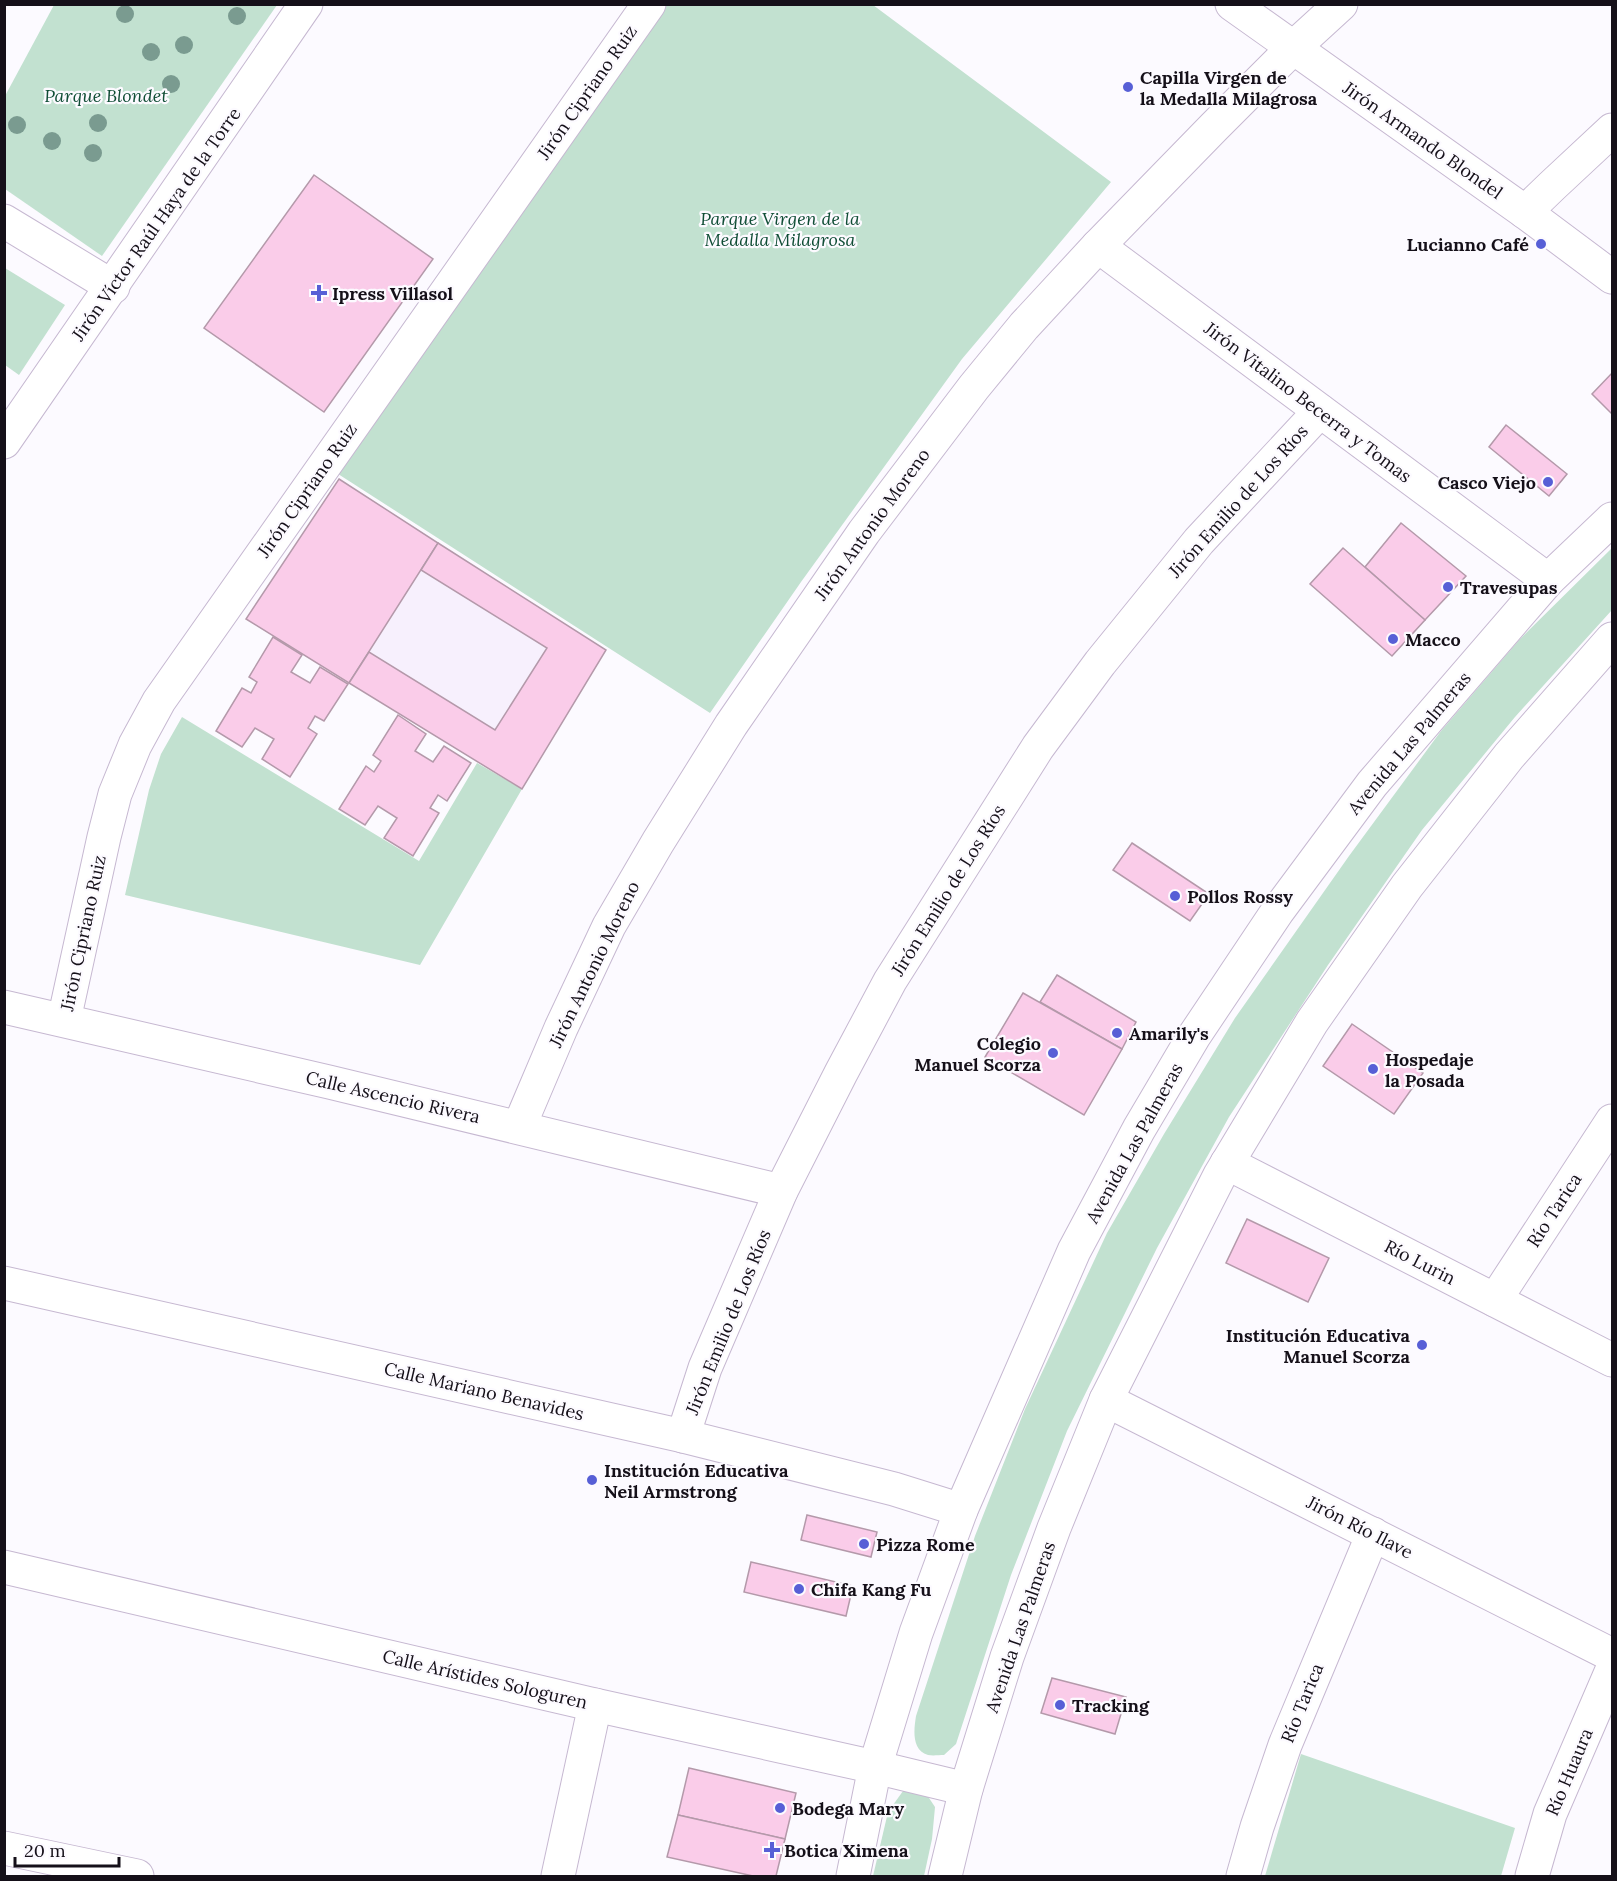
<svg xmlns="http://www.w3.org/2000/svg" width="1617" height="1881" font-family="Lora,serif">
<style>
.built{fill:#f7f0fd}
.green{fill:#c2e1d0}
.building{fill:#facce9;stroke:#b499aa;stroke-width:1.5}
.lines{fill:none;stroke-linecap:round;stroke-linejoin:round}
.street-casing{stroke:#c6b8d1;stroke-width:35}
.secondary-casing{stroke:#c6b8d1;stroke-width:35}
.street{stroke:#fff;stroke-width:33}
.secondary{stroke:#fff;stroke-width:33}
.tree{fill:#7a9b90}
.poi-dot{fill:#575fd6;stroke:#fcfaff;stroke-width:2}
.labels{text-anchor:middle;dominant-baseline:central;stroke-width:4.5;stroke-linejoin:round;paint-order:stroke}
.poi-label{font-size:18px;font-weight:bold;fill:#151019;stroke:#fcfaff;text-anchor:start}
.street-label{font-size:18px;fill:#151019;stroke:#fcfaff}
.park-label{font-size:18px;font-style:italic;fill:#0f4d35;stroke:#fcfaff}
</style>
<rect width="100%" height="100%" fill="#fcfaff"/>
<!-- built -->
<path class="built" d="M339,479L606,650L522,789L246,619Z"/>
<!-- green -->
<g class="green">
<path d="M54,5H277L102,256L5,189V96Z"/>
<path d="M665,5H873L1111,182L962,359L801,582L710,713L335,472Z"/>
<path d="M5,268L65,305L19,375L5,365Z"/>
<path d="M1612,548V610L1515,717L1422,830L1328,965L1229,1117L1157,1248L1067,1431L1011,1575L956,1744L944,1755C939,1755 933,1756 928,1755C911,1750 914,1729 916,1716L975,1536L1025,1409L1107,1233L1164,1134L1235,1018L1349,856L1441,731L1520,639Z"/>
<path d="M182,717L419,861L477,763L522,789L420,965L125,895L149,790L161,754Z"/>
<path d="M1301,1754L1515,1828L1501,1876H1265Z"/>
<path d="M903,1791L925,1792L935,1807L932,1839L924,1876H873L888,1812Z"/>
</g>
<!-- building -->
<g class="building">
<path d="M314,175L433,259L324,412L204,328Z"/>
<path d="M1612,373V414L1592,394Z"/>
<path d="M1506,425L1567,474L1549,496L1489,447Z"/>
<path d="M339,479L438,543L349,683L246,619Z"/>
<path d="M1401,523L1466,576L1425,620L1365,567Z"/>
<path d="M438,543L606,650L522,789L349,683L369,652L495,730L547,648L421,570Z"/>
<path d="M1343,548L1425,620L1392,656L1310,584Z"/>
<path d="M273,637L302,655L291,672L310,683L320,667L348,684L324,721L315,716L308,728L317,734L290,777L262,759L274,739L255,728L242,747L216,731L242,688L251,693L257,682L249,677Z"/>
<path d="M398,715L426,734L415,751L433,762L444,746L471,763L447,801L438,795L430,808L439,813L413,856L384,838L397,818L378,806L365,825L339,809L366,766L374,772L381,761L373,755Z"/>
<path d="M1132,843L1209,894L1190,921L1113,870Z"/>
<path d="M1057,975L1136,1022L1122,1049L1040,1002Z"/>
<path d="M1023,993L1122,1049L1084,1115L985,1057Z"/>
<path d="M1352,1024L1423,1073L1394,1114L1323,1066Z"/>
<path d="M1247,1219L1329,1258L1308,1302L1226,1263Z"/>
<path d="M807,1515L877,1532L871,1557L801,1540Z"/>
<path d="M751,1562L853,1586L846,1616L744,1592Z"/>
<path d="M1052,1678L1126,1697L1115,1734L1041,1713Z"/>
<path d="M689,1768L796,1793L785,1839L678,1815Z"/>
<path d="M678,1815L785,1839L776,1876H753L667,1857Z"/>
</g>
<g class="lines">
<defs>
<g id="street">
<path d="M1525,212L1552,186L1612,130"/>
<path d="M4,221L113,287"/>
<path d="M1098,246L1548,580"/>
<path d="M4,442L306,4"/>
<path d="M4,1007L329,1082L781,1191"/>
<path d="M64,1020L104,837L115,794L135,745L159,701L649,4"/>
<path d="M519,1127L561,1028L609,926L658,842L731,725L864,532L974,387L1024,326L1098,246L1214,127L1293,48L1341,4"/>
<path d="M1227,1163L1612,1360"/>
<path d="M4,1283L683,1436L894,1489L961,1510"/>
<path d="M1495,1300L1612,1121"/>
<path d="M1106,1400L1612,1655"/>
<path d="M683,1436L705,1368L781,1191L841,1073L890,981L1038,747L1100,663L1199,541L1320,411"/>
<path d="M4,1567L595,1705L875,1767L966,1789"/>
<path d="M4,1848L137,1876"/>
<path d="M558,1876L595,1705"/>
<path d="M1243,1876L1257,1827L1285,1745L1373,1534"/>
<path d="M1532,1876L1550,1814L1612,1670"/>
</g>
<g id="secondary">
<path d="M1232,4L1525,212L1612,277"/>
<path d="M853,1876L875,1767L916,1633L961,1510L1074,1251L1139,1129L1194,1036L1277,912L1372,784L1548,580L1612,519"/>
<path d="M945,1876L966,1789L1007,1657L1054,1528L1106,1400L1220,1175L1312,1022L1407,886L1509,756L1612,639"/>
</g>
</defs>
<!-- street casing -->
<use href="#street" class="street-casing"/>
<!-- secondary casing -->
<use href="#secondary" class="secondary-casing"/>
<!-- street -->
<use href="#street" class="street"/>
<!-- secondary -->
<use href="#secondary" class="secondary"/>
</g>
<!-- trees -->
<g class="tree">
<circle cx="125" cy="14" r="9"/>
<circle cx="237" cy="16" r="9"/>
<circle cx="184" cy="45" r="9"/>
<circle cx="151" cy="52" r="9"/>
<circle cx="171" cy="84" r="9"/>
<circle cx="98" cy="123" r="9"/>
<circle cx="17" cy="125" r="9"/>
<circle cx="52" cy="141" r="9"/>
<circle cx="93" cy="153" r="9"/>
</g>
<!-- markers -->
<g class="poi-dot">
<circle cx="1128" cy="87" r="6"/>
<circle cx="1541" cy="244" r="6"/>
<path d="M316 284h6v6h6v6h-6v6h-6v-6h-6v-6h6z"/>
<circle cx="1548" cy="482" r="6"/>
<circle cx="1448" cy="587" r="6"/>
<circle cx="1393" cy="639" r="6"/>
<circle cx="1175" cy="896" r="6"/>
<circle cx="1117" cy="1033" r="6"/>
<circle cx="1053" cy="1053" r="6"/>
<circle cx="1373" cy="1069" r="6"/>
<circle cx="1422" cy="1345" r="6"/>
<circle cx="592" cy="1480" r="6"/>
<circle cx="864" cy="1544" r="6"/>
<circle cx="799" cy="1589" r="6"/>
<circle cx="1060" cy="1705" r="6"/>
<circle cx="780" cy="1808" r="6"/>
<path d="M769 1841h6v6h6v6h-6v6h-6v-6h-6v-6h6z"/>
</g>
<g class="labels">
<!-- poi labels -->
<g class="poi-label">
<text x="1140" y="77">Capilla Virgen de<tspan x="1140" dy="21">la Medalla Milagrosa</tspan></text>
<text x="1529" y="244" text-anchor="end">Lucianno Café</text>
<text x="332" y="293">Ipress Villasol</text>
<text x="1536" y="482" text-anchor="end">Casco Viejo</text>
<text x="1460" y="587">Travesupas</text>
<text x="1405" y="639">Macco</text>
<text x="1187" y="896">Pollos Rossy</text>
<text x="1129" y="1033">Amarily's</text>
<text x="1041" y="1043" text-anchor="end">Colegio<tspan x="1041" dy="21">Manuel Scorza</tspan></text>
<text x="1385" y="1059">Hospedaje<tspan x="1385" dy="21">la Posada</tspan></text>
<text x="1410" y="1335" text-anchor="end">Institución Educativa<tspan x="1410" dy="21">Manuel Scorza</tspan></text>
<text x="604" y="1470">Institución Educativa<tspan x="604" dy="21">Neil Armstrong</tspan></text>
<text x="876" y="1544">Pizza Rome</text>
<text x="811" y="1589">Chifa Kang Fu</text>
<text x="1072" y="1705">Tracking</text>
<text x="792" y="1808">Bodega Mary</text>
<text x="784" y="1850">Botica Ximena</text>
</g>
<!-- street labels -->
<g class="street-label">
<text transform="translate(587 92) rotate(-55)">Jirón Cipriano Ruiz</text>
<text transform="translate(1423 140) rotate(35)">Jirón Armando Blondel</text>
<text transform="translate(156 224) rotate(-55)">Jirón Víctor Raúl Haya de la Torre</text>
<text transform="translate(1308 402) rotate(37)">Jirón Vitalino Becerra y Tomas</text>
<text transform="translate(307 490) rotate(-55)">Jirón Cipriano Ruiz</text>
<text transform="translate(1238 501) rotate(-48)">Jirón Emilio de Los Ríos</text>
<text transform="translate(872 524) rotate(-54)">Jirón Antonio Moreno</text>
<text transform="translate(1409 743) rotate(-50)">Avenida Las Palmeras</text>
<text transform="translate(948 890) rotate(-58)">Jirón Emilio de Los Ríos</text>
<text transform="translate(83 933) rotate(-78)">Jirón Cipriano Ruiz</text>
<text transform="translate(594 964) rotate(-64)">Jirón Antonio Moreno</text>
<text transform="translate(393 1097) rotate(13)">Calle Ascencio Rivera</text>
<text transform="translate(1134 1143) rotate(-61)">Avenida Las Palmeras</text>
<text transform="translate(1554 1210) rotate(-57)">Río Tarica</text>
<text transform="translate(1420 1262) rotate(27)">Río Lurin</text>
<text transform="translate(728 1322) rotate(-68)">Jirón Emilio de Los Ríos</text>
<text transform="translate(484 1391) rotate(13)">Calle Mariano Benavides</text>
<text transform="translate(1360 1527) rotate(27)">Jirón Río Ilave</text>
<text transform="translate(1020 1627) rotate(-71)">Avenida Las Palmeras</text>
<text transform="translate(485 1679) rotate(13)">Calle Arístides Sologuren</text>
<text transform="translate(1302 1703) rotate(-68)">Río Tarica</text>
<text transform="translate(1569 1772) rotate(-67)">Río Huaura</text>
</g>
<!-- park labels -->
<g class="park-label">
<text x="106" y="95">Parque Blondet</text>
<text x="780" y="218">Parque Virgen de la<tspan x="780" dy="21">Medalla Milagrosa</tspan></text>
</g>
</g>
<!-- border -->
<rect width="1617" height="1881" fill="none" stroke="#151019" stroke-width="12"/>
<!-- scale -->
<path d="M15 1857v9h104v-9" fill="none" stroke="#151019" stroke-width="3"/>
<text x="24" y="1857" font-size="18" fill="#151019" stroke="#fcfaff" stroke-width="4.5" paint-order="stroke">20 m</text>
</svg>
